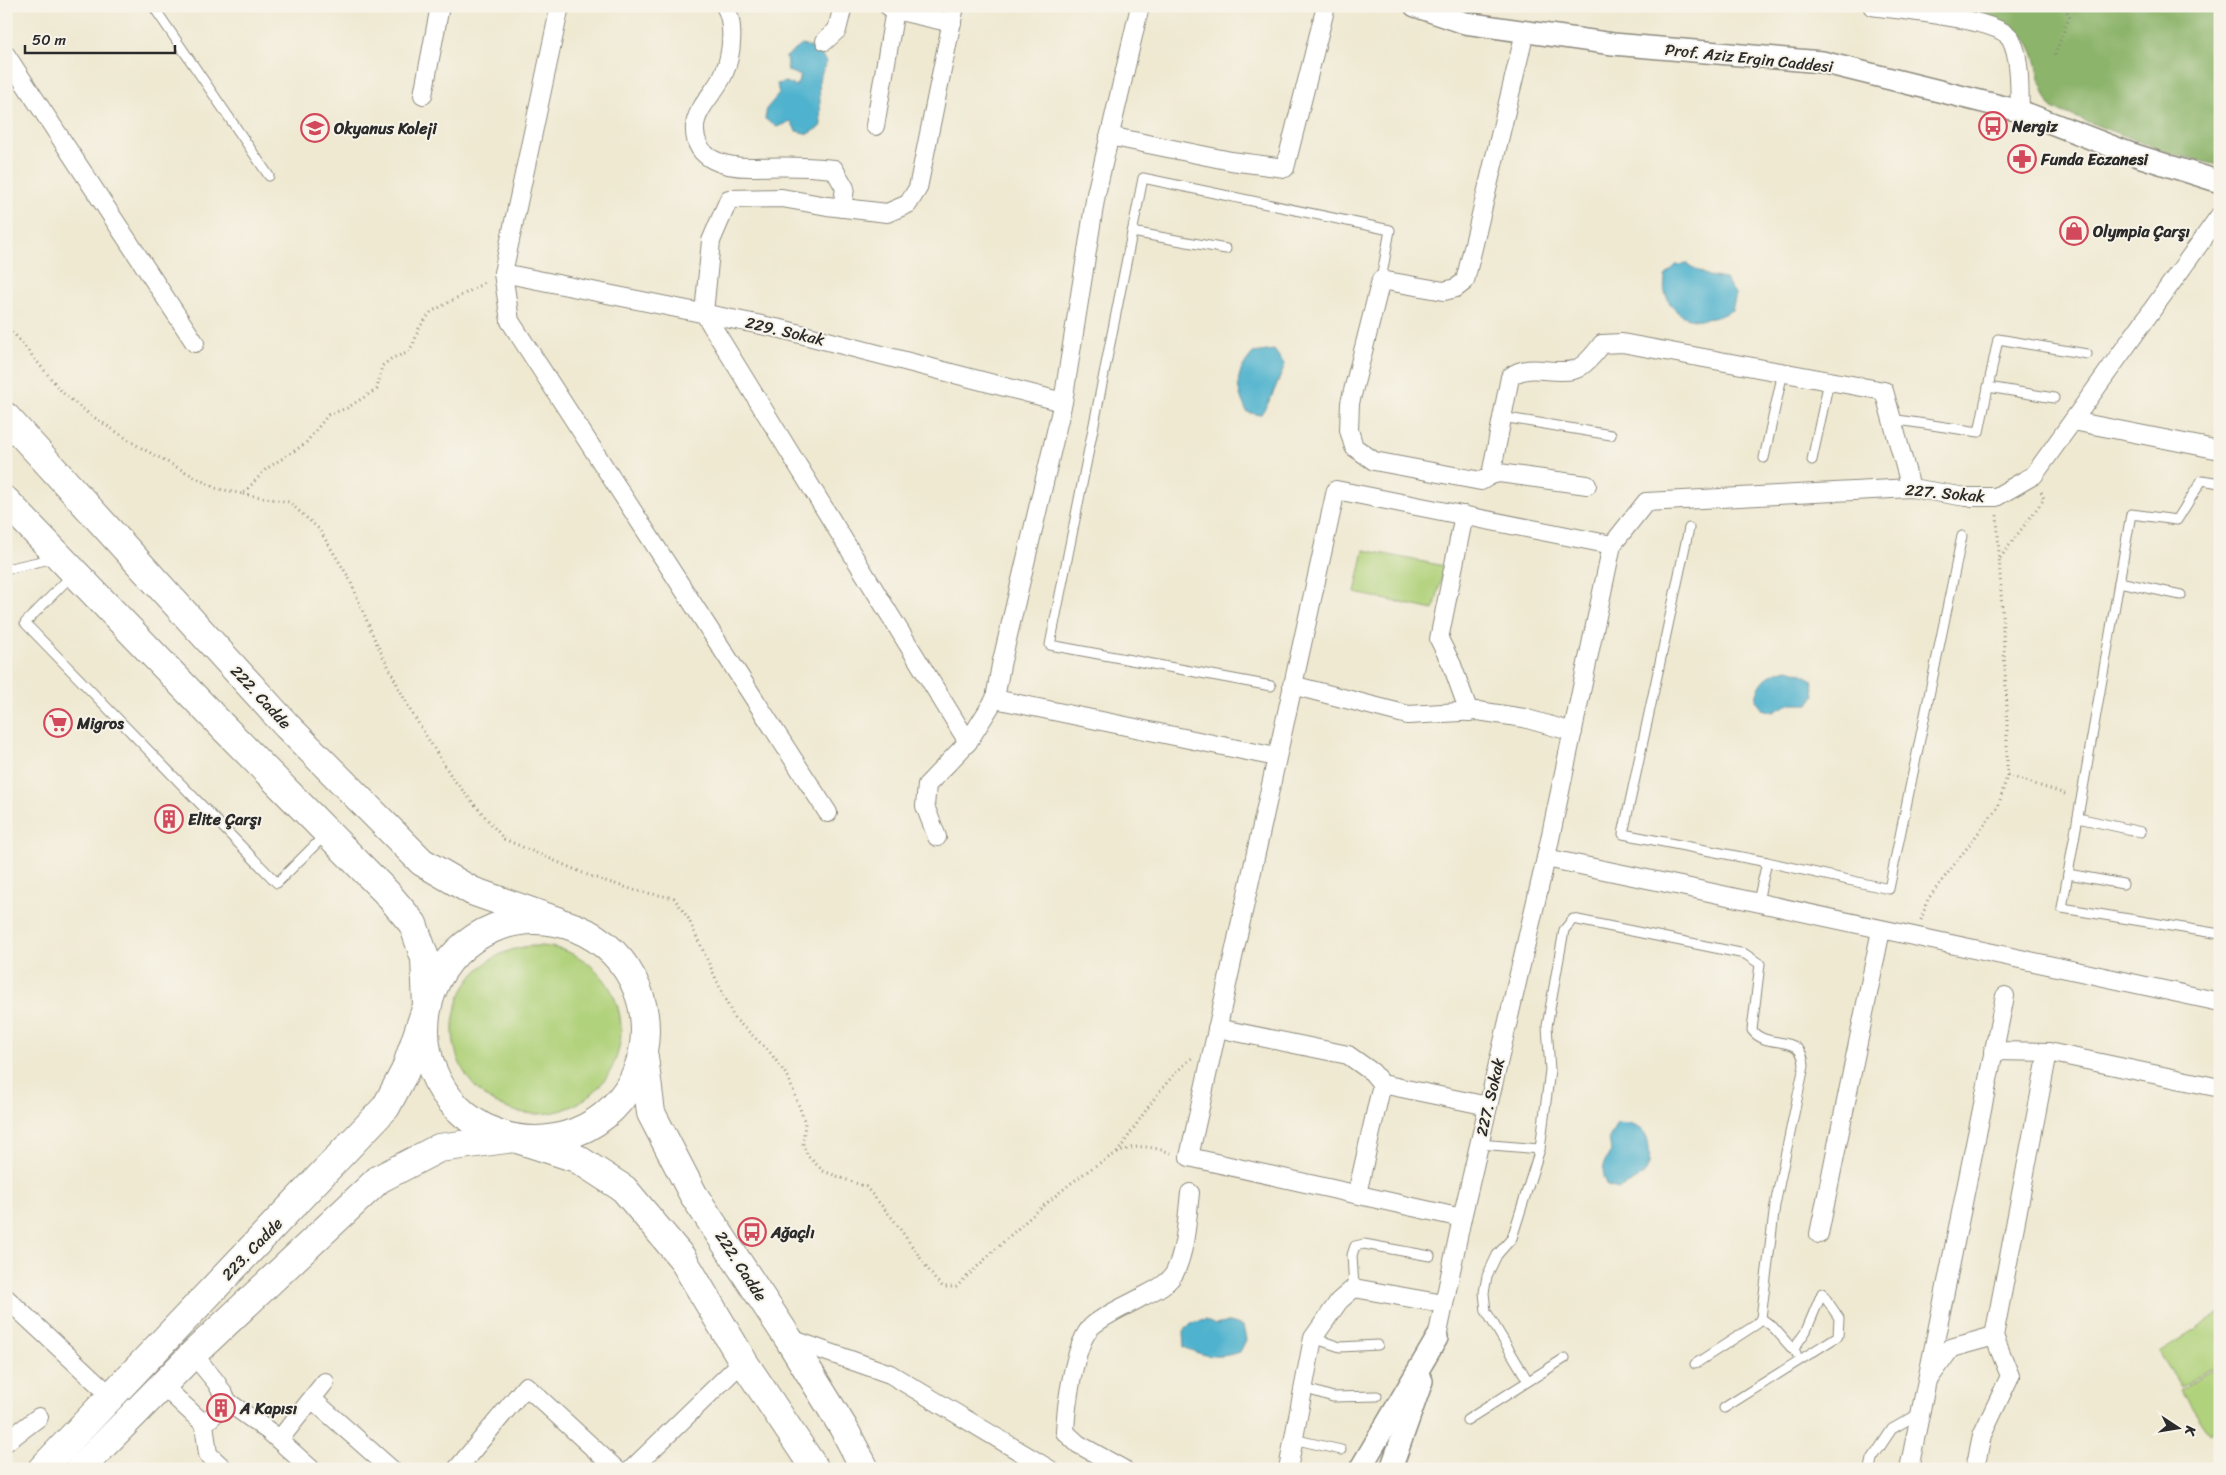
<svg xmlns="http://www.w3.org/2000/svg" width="2226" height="1475" font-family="Sriracha,sans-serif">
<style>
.green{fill:#b1d27b;stroke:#6e7e53}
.forest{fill:#8cb46b;stroke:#5c704b}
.water{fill:#4fb2ce;stroke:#3d6e7c}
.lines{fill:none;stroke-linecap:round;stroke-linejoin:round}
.service-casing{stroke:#8d8a7e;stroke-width:11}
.minor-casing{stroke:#8d8a7e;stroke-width:20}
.tertiary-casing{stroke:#8d8a7e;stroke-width:24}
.primary-casing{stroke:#8d8a7e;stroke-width:30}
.path{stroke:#8d8a7e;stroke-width:3;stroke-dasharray:1 4;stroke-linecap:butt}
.service{stroke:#fff;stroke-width:9}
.minor{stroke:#fff;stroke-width:18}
.tertiary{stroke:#fff;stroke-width:21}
.primary{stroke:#fff;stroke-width:28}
.labels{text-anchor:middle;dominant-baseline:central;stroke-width:4;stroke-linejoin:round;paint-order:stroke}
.street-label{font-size:16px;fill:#2b2b2b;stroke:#f7f3e8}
.poi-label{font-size:16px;font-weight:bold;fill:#2b2b2b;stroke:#f7f3e8;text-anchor:start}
</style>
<rect width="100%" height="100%" fill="#f7f3e8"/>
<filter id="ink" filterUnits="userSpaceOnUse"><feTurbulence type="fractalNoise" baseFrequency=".02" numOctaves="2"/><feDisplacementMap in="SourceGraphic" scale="10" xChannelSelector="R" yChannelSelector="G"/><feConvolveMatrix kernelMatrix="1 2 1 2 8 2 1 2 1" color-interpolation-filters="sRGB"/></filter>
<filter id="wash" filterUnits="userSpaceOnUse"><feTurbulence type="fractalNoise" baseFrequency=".0096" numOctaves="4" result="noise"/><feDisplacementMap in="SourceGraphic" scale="20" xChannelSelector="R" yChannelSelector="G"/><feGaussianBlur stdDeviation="1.12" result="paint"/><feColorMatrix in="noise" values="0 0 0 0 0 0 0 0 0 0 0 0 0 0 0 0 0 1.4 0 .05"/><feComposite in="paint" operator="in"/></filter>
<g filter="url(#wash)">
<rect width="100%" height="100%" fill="#efe9d2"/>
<!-- green -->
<g class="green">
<path d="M1364,550L1444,566L1434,610L1355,593Z"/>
<circle cx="537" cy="1030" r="84"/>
<path d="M2220,1313V1362L2181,1387L2159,1352Z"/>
<path d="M2220,1364V1427L2210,1434L2181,1390Z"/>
</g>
<!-- forest -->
<path class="forest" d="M1938,6H2220V166L2163,151L2052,108C2042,95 2040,77 2036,61C2023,14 1978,12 1938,6Z"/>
<!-- water -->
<g class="water">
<path d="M802,45L817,49L826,62L819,80L821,126L809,134L796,131L791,121L777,127L765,119L767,108L779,94L777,84L785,82L796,86L801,76L788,71L786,57Z"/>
<path d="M1687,264L1708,276L1725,279L1736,295L1732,310C1710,323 1677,326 1666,295C1663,290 1665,282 1665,276L1676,265Z"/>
<path d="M1274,350L1285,365C1277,382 1272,401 1260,415L1247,412C1235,387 1234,375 1253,353Z"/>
<path d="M1788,669L1802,673L1812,680L1815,695L1809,704H1789L1773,712L1762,709L1756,700C1759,680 1769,673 1788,669Z"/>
<path d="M1617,1123C1637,1124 1648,1128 1649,1149C1650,1155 1650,1164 1647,1169C1642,1179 1627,1185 1618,1189L1607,1186L1603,1177L1604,1163L1611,1151L1609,1138Z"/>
<path d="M1205,1320L1215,1325L1230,1322L1243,1326L1246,1340L1240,1352C1218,1359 1204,1357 1184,1347L1183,1332L1191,1323Z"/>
</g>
</g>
<g filter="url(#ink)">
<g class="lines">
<defs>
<g id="service">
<path d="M153,6L269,176"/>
<path d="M1132,232L1226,249"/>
<path d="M1988,387L2054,398"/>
<path d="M1502,417L1611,435"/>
<path d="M1891,419L1979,432L1998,339L2087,354"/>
<path d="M1764,458L1783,372"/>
<path d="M1812,460L1829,381"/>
<path d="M2220,483L2202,480L2177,520L2131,514L2062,908L2220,934"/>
<path d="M1689,528L1623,834L1767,862L1758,901"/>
<path d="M6,569L55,558"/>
<path d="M73,574L25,623L277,883L326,834"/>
<path d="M2119,582L2181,595"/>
<path d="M1271,686L1050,645L1143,178L1390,230L1381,280"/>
<path d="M2078,818L2141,832"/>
<path d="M1767,862L1889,889L1962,536"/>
<path d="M2068,874L2123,884"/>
<path d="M1479,1144L1540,1149L1550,1070L1547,1026L1564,930L1573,919L1745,954L1760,964L1752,1030C1767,1051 1803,1031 1804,1066L1775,1205L1761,1318L1757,1324L1695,1364"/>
<path d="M1354,1288L1352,1255L1355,1246L1364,1244L1430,1256"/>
<path d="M1761,1318L1773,1327L1796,1353"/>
<path d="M1313,1338L1340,1347L1378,1345"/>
<path d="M1528,1381L1486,1311L1484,1293L1487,1276L1497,1255L1512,1238L1540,1149"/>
<path d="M1303,1388L1333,1397L1377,1396"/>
<path d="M1724,1408L1838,1336L1839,1318L1822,1293L1806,1331L1793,1350"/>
<path d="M1467,1420L1565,1358"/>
<path d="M1293,1439L1341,1450"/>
<path d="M1870,1469L1872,1459L1892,1429L1920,1413"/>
</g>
<g id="minor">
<path d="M560,6L503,273L510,321L828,813"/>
<path d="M725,6C735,23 732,55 724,73C718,89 696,108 695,126C693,161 727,168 755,167C782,166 807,166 834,169L845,188L842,208"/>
<path d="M888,6L895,10L952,23"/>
<path d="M955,6L918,188L908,204L887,213L827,206L782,198L729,199L711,241L704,313L968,742"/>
<path d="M1872,6C1898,10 1999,18 2011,39C2021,58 2019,90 2020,111"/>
<path d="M1525,32L1465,281L1456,288L1444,291L1381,280L1350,403L1349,430L1354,447L1374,461L1481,481L1491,475L1499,473L1587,485"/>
<path d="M825,41L837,30L843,6"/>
<path d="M6,55L195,343"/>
<path d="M423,95L440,6"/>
<path d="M875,126L895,10"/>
<path d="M1109,136L1231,161L1285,168L1326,6"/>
<path d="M503,273L781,329L1063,402"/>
<path d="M2073,421L2220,450"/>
<path d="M1491,475L1510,377C1529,362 1552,375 1573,370C1583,368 1596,352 1602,344L1622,343L1884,391L1911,488"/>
<path d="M1464,515L1439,639L1452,665L1469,712"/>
<path d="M1292,685L1408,715L1478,711L1524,718L1573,732"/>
<path d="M995,699L1276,757"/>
<path d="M937,837L925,806L927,785L968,742L995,699L1001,665L1063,402L1096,194L1140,6"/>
<path d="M1546,858C1771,904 1995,954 2220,1002"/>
<path d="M1217,1028L1348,1055L1372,1072L1382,1084L1488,1106"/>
<path d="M1993,1051L2048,1052"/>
<path d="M1357,1194L1382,1084"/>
<path d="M1462,1218L1189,1157L1336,490L1612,545"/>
<path d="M1819,1234L1881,930"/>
<path d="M6,1298L111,1396"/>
<path d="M788,1338L890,1374L1049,1469"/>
<path d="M1437,1338L1462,1218L1546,858L1612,545L1646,502L1911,488L1966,497H1996L2034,475L2220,215"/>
<path d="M193,1354L216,1382L228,1402"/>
<path d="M1929,1379L1951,1348L1994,1336"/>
<path d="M162,1385L204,1424"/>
<path d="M312,1399L391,1469"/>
<path d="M279,1440L325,1382"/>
<path d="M6,1442L39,1417"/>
<path d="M224,1469L208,1454L204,1424L228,1402L270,1432L311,1469"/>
<path d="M457,1469L526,1386L616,1469"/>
<path d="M632,1469L743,1361"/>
<path d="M1123,1469L1078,1444L1065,1432C1066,1407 1074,1343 1092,1326C1106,1314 1126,1306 1142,1297C1153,1291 1169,1284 1175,1272C1186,1249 1187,1218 1190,1193"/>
<path d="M1288,1469L1313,1338L1339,1301L1354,1288L1444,1304"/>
<path d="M1909,1469L2005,996"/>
<path d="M1975,1469L1982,1435L2010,1376L1994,1336L2048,1052L2220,1088"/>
</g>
<g id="tertiary">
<path d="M1415,6L1465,23L1613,44L1822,62L2020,111L2129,153L2220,182"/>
<path d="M1360,1469L1437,1338"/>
<path d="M1391,1469L1422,1381"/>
</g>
<g id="primary">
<path d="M6,417L287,726L422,862L472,891L557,921"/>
<path d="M6,501L223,727L386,892L413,924L425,958L427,1006L405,1071L386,1107L42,1469"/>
<circle cx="535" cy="1030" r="110"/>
<path d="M644,1057L651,1113L693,1194L788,1338L843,1427L865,1469"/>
<path d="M80,1469L193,1354L379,1179L439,1148L514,1138L576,1158L624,1189L682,1258L743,1361L815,1469"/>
</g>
</defs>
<!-- service casing -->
<use href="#service" class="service-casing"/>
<!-- minor casing -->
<use href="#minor" class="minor-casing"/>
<!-- tertiary casing -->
<use href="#tertiary" class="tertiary-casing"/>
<!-- primary casing -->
<use href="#primary" class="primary-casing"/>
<!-- path -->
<g class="path">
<path d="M2055,55L2069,17L2065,6"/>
<path d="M6,324L63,393L89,414L138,446L215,488L243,494L266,469L305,444L328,415L347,408L377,389L382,366L392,358L407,353L413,345L419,328L431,312L486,282"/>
<path d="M243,494L289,502L319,529L349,578L375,640L410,710L453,779L504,839L590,876L637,891L674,898L688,918L734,1018L769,1051L788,1077L805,1122L803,1145L808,1156L823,1171L866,1187L893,1219L935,1279L943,1287H956C990,1255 1095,1149 1138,1147C1149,1146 1162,1150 1172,1153"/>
<path d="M2000,558L2044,499L2041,491"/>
<path d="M2007,775L2068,795"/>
<path d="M1921,920L1928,899L1998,807L2007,776V709L1997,515"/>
<path d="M1117,1153C1140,1120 1161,1083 1192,1058"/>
</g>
<!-- service -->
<use href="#service" class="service"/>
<!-- minor -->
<use href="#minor" class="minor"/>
<!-- tertiary -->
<use href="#tertiary" class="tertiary"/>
<!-- primary -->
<use href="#primary" class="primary"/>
</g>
</g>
<!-- icons -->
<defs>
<symbol id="bus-ring" viewBox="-11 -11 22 22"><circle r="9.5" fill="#f7f3e8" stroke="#d1495b" stroke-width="1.5"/><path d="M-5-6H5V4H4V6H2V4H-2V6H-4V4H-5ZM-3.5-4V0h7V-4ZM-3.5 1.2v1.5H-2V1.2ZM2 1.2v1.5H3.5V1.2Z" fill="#d1495b"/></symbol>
<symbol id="school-ring" viewBox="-11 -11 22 22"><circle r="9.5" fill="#f7f3e8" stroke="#d1495b" stroke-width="1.5"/><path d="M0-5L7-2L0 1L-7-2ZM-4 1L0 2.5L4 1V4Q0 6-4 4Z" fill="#d1495b"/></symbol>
<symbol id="pharmacy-ring" viewBox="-11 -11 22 22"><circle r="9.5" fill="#f7f3e8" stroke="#d1495b" stroke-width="1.5"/><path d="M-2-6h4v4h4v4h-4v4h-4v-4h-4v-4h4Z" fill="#d1495b"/></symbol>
<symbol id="shop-ring" viewBox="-11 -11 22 22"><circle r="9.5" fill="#f7f3e8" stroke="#d1495b" stroke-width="1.5"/><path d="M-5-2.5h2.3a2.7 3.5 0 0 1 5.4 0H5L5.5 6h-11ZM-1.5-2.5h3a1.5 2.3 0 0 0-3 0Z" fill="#d1495b"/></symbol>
<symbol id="supermarket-ring" viewBox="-11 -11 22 22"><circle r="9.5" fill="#f7f3e8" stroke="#d1495b" stroke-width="1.5"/><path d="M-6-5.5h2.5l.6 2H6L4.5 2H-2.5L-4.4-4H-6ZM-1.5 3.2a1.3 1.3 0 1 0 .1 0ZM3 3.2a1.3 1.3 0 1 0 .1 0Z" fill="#d1495b"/></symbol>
<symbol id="building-ring" viewBox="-11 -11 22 22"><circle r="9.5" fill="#f7f3e8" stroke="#d1495b" stroke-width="1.5"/><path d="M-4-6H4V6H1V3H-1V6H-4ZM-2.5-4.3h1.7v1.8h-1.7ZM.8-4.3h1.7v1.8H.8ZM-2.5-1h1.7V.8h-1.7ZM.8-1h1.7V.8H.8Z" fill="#d1495b"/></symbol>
</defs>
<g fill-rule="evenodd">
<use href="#bus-ring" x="1977" y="110" width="32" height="32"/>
<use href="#school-ring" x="299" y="112" width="32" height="32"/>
<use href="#pharmacy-ring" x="2006" y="143" width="32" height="32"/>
<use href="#shop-ring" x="2058" y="215" width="32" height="32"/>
<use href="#supermarket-ring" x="42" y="707" width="32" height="32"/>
<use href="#building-ring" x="153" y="803" width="32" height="32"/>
<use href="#bus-ring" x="736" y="1216" width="32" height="32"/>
<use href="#building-ring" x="205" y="1392" width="32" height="32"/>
</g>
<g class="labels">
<!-- street labels -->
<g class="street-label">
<text transform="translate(1749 58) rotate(6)">Prof. Aziz Ergin Caddesi</text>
<text transform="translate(785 331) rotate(13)">229. Sokak</text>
<text transform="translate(1945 493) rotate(5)">227. Sokak</text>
<text transform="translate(261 697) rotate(47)">222. Cadde</text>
<text transform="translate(1490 1097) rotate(-77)">227. Sokak</text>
<text transform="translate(252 1249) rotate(-46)">223. Cadde</text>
<text transform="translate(741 1266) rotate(57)">222. Cadde</text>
</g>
<!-- poi labels -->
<g class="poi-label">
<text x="2012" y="126">Nergiz</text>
<text x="334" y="128">Okyanus Koleji</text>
<text x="2041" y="159">Funda Eczanesi</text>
<text x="2093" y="231">Olympia Çarşı</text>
<text x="77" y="723">Migros</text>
<text x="188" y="819">Elite Çarşı</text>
<text x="771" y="1232">Ağaçlı</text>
<text x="240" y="1408">A Kapısı</text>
</g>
</g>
<!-- margin -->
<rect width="2226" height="1475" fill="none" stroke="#f7f3e8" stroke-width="25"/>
<!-- north arrow -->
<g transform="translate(2178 1428) rotate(102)" stroke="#f7f3e8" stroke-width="4" paint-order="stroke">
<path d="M0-4L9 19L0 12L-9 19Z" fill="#2b2b2b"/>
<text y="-8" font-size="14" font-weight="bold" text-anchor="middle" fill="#2b2b2b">K</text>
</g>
<!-- scale -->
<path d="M25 45v8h150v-8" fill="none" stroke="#2b2b2b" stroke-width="2.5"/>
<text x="32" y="45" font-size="15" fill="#2b2b2b" stroke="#f7f3e8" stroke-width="4" paint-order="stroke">50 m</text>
</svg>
